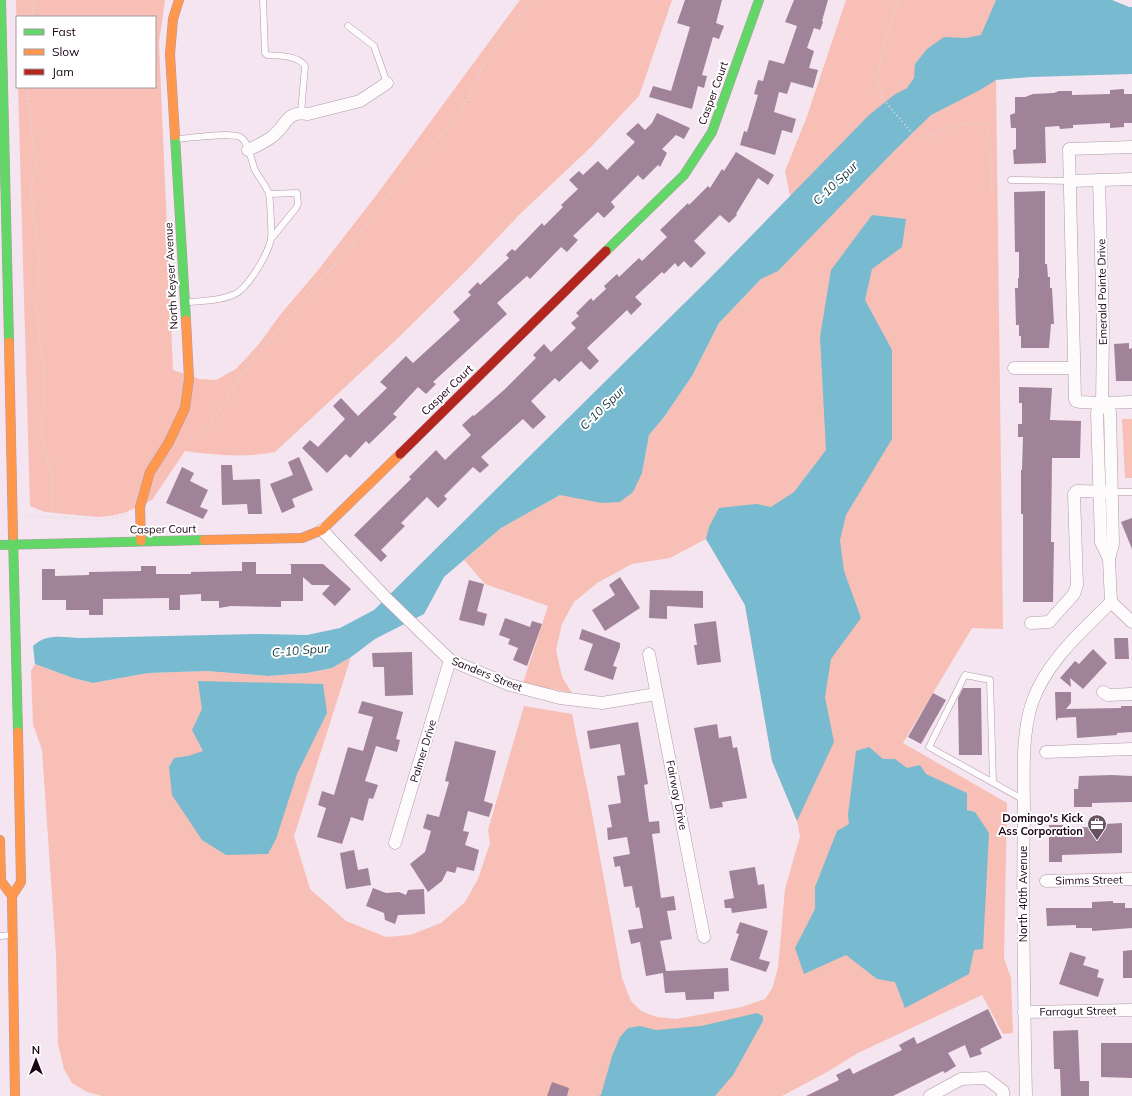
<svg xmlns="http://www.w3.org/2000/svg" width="1132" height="1096" font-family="Mulish,sans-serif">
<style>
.green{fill:#f7bfb5}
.water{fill:#78bacf}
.building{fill:#a08399}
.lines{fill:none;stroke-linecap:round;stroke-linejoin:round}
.lane-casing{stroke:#ae9aa8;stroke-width:7}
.street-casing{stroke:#ae9aa8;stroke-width:13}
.fast-casing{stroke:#ae9aa8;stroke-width:10}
.slow-casing{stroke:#ae9aa8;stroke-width:10}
.jam-casing{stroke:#ae9aa8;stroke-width:10}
.path{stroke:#ded9dc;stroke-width:2;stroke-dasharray:1 3;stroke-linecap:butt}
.lane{stroke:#fefbfd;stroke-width:6}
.street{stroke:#fefbfd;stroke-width:12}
.fast{stroke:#63d668;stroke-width:9}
.slow{stroke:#ff974d;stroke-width:9}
.jam{stroke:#b3261e;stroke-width:9}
.labels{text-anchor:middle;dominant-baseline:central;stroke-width:4;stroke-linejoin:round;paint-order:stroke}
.street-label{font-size:11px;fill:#1a0314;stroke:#fff}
.poi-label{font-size:11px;font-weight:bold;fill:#1a0314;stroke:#fff;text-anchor:end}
.water-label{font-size:12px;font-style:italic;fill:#193840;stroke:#fff}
</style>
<rect width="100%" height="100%" fill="#f5e5f0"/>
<!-- green -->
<g class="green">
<path d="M16,0H165L159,43L173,370L200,379L216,380L236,369L259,344L280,315L319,269L378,193L520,0H672L639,96L590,148L519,215L467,270L398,338L275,452C245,458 214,455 185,451L152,500L124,513L110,516L97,517L45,512L30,506L18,87H155V17H17V35Z"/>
<path d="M846,0H996L991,12L996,80L1003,629L972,628L903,743L1007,803L1004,958L1011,978L1013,1033L1003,1034L982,995L858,1053L827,1072L782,1096H102L87,1092L72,1083L64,1069L58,1044L56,953L42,750L33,724L31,671L35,664L73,678L93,683L148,673L207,671L268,676L307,673L332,668L351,657L294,836L310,889L346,921L386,937L410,935L441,923L465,902L478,879L490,843L488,830L524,706L572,714L591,808L622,978L631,1001L641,1011L657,1017L676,1019L742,1007L765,999L772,989L778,968L785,889L800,836L797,821L772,761L745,605L706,539L670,558L632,564L597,583L574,602L562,624L556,650L562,677L572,693L523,683L548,606L485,584L464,560L501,528L560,495L642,473L649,435L664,417L692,376L719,323L761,279L790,196L785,171L806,119Z"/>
<path d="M1122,419H1132V478H1125Z"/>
</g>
<!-- water -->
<g class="water">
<path d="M996,0H1112L1129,7H1132V74L1030,77L996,80L980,90L931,115L893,152L778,271L761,279L719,323L692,376L664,417L649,435L642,473L633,492L620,502L602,503L560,495L501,528L444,577L424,614L375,639L351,657L332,668L307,673L268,676L207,671L148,673L93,683L73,678L35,664L33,646C46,633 63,637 80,638L260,634L307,635L340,628L374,610L715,273L869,115L894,95L907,88L914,78L915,64L927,49L944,37L966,38L981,35Z"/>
<path d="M872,215L906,219L902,247L872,269L865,300L892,350V439L846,515L840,540L844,571L861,618L831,659L825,697L834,742L797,821L772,761L745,605L706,539L709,527L719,508L756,504L771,507L794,492L826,450L820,337L831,270Z"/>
<path d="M198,681L323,684L327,713L297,774L276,839L268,854L226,855L202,840L172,795L169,767L174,758L188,756L203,751L192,730L202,709Z"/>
<path d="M869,747L883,759H895L907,768L920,765L926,774L967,793V810L975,812L989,833L983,949L974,950L969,974L905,1008L895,982L877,979L846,955L804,974L795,948L815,909V887L837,831L849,824L848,815L856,751Z"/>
<path d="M757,1013L763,1016V1021L733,1075L715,1096H598L601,1095L612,1056L620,1037L628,1028L640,1026L656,1030L701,1026Z"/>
</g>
<!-- building -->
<g class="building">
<path d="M685,0H722L716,23L724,26L719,39L713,37L702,75L707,76L704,88L698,86L692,109L649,97L653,86L671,91L690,27L677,23Z"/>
<path d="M794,0H828L822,21L823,22L820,30L814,28L807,48L814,51L809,68L818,70L813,88L791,82L787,94L779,92L774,112L796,119L792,133L782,130L775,155L740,145L744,131L747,132L758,95L754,94L758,80L763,81L769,60L784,64L797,26L785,22Z"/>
<path d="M1124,89V94H1132V123H1124V127L1110,128V123L1073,125V128L1060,129L1059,126L1045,127L1046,163L1014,164L1013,150L1016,149V128H1011L1010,115L1015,113V97H1025L1033,94L1054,93L1059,91H1072V95L1110,94V90Z"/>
<path d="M657,113L690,128L684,139L676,135L662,149L667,153L660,167L658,165L643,180L638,175L611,202L615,207L604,218L598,212L573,236L578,240L567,252L561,247L530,279L527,276L497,303L507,314L433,382L436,384L426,394L418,387L393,414L397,417L369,444L366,441L350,458L346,454L327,473L302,448L310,440L318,447L345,419L333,406L341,398L358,416L387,388L380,382L406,356L413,363L460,320L453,312L471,295L468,292L478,282L480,285L509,258L506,255L512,249L515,251L542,223L544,226L563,207L561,205L578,189L569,180L579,171L583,175L598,161L607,170L635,142L626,134L638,123L645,130L652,123Z"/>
<path d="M736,152L774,175L768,185L758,178L736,214L737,215L729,223L720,215L694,241L706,253L691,268L684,261L678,267L675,263L664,274L662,272L635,297L642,304L631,315L627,310L587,348L599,361L590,370L581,361L559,382L555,378L531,401L546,417L533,429L523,419L481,457L489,465L480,473L473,467L444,496L447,499L438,508L427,497L401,523L405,526L381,550L387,556L381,562L354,535L411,479L409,477L436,450L445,460L471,435L462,425L473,415L474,416L504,390L536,358L533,355L544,344L551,352L576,328L571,323L579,316L576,313L591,298L593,301L606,289L604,286L617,274L619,277L639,258L642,261L667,237L660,230L688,203L689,205L708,186L710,188L722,169L724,171Z"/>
<path d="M1045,191V264H1047L1048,277H1050V288H1052L1054,324H1051L1049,348H1021V336H1019V325H1016L1015,288H1018V278H1019V252H1015L1014,192Z"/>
<path d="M1129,343V349L1132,348V381H1116L1114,344Z"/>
<path d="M1019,387L1052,388L1050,420L1081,421L1080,458H1052L1051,542H1054L1053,602H1023V514H1021V470H1022L1023,437H1018V424H1022V403H1019Z"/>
<path d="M299,457L313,490L292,499L295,507L282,513L270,484L293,475L288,462Z"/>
<path d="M221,465H232L233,480L260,479L262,514H248L247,504L222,505Z"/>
<path d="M182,467L194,473L190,481L208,490L200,507L208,510L203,519L166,503Z"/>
<path d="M1132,518V549L1121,522Z"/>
<path d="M242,562H256V574H291V565L289,564H323L351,589L335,606L322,594L330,585H312L303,577V601H281V607L231,606L219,608V601H201V594L180,595V610H169V598L103,599V615H89V610H66V600H42V569H55V576L89,575V572L141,571V566H156V574H191V572L242,571Z"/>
<path d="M620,577L640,608L605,631L592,610L615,595L609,585Z"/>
<path d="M469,580L484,584L477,611L487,614L484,626L459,620Z"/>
<path d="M650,590L703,591V608L667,606V619L649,618Z"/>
<path d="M505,618L530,627L532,621L542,624L527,666L513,660L518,648L508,644L510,639L499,635Z"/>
<path d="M716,621L721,662L697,665L694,645H697L694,624Z"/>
<path d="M582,629L620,643V647L613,666L617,667L613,680L584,670L593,644L579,639Z"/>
<path d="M1114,638H1128L1129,659H1115Z"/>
<path d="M1093,649L1107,663L1083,689L1070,678L1071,687L1060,678L1075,661L1079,664Z"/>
<path d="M412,652L413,695L385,696L384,667H373L372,653Z"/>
<path d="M963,688H981L982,755H959L958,698Z"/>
<path d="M1055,692H1071V703L1066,709L1121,708V706H1132V732L1117,733V735L1077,738L1076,717L1058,718L1056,721Z"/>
<path d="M933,693L946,700L921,744L908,737Z"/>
<path d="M362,701L403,712L396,739L400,740L397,752L376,746L365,781L378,785L373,799L369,798L363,821L351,817L342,844L317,837L326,808L318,805L322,791L334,795L348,747L363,751L373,717L358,713Z"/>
<path d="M638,722L648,784L644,785L649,822L659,821L660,833L652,834L661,898L674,896L676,910L667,911L672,939L660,941L666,971L728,968L729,991L714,992V999L686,1000L685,992L665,993L663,973L646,976L640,942L631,944L628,930L643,928L639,907L636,908L632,886L624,887L620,866L615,867L613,857L630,854L627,837L608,840L607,828L612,827L608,805L621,803L617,776L625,775L620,744L590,749L587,731Z"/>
<path d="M717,724L719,738L731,736L733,748L737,747L747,798L722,802L723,807L710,809L694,728Z"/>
<path d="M455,741L496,751L484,801L493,804L489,817L468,811L463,831L469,832L465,845L479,850L474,871L457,867L455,873L447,871L442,881L428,892L410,864L425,852L431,831L423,828L427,814L439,817L449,782L445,781Z"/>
<path d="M1112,775L1132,776V802L1092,803V807H1074V789H1078L1079,776Z"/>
<path d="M1122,823V853L1062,855V862H1049V825H1063V828L1092,827L1105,826V824Z"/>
<path d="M354,850L358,870L368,868L371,885L346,889L340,853Z"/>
<path d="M755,867L758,885L764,884L767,908L732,913L731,908H725L724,900L734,898L729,871Z"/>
<path d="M373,888L386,893L399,892L406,895L408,890L424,889L425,914L398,915L395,924L385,920L384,913L366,906Z"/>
<path d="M1113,901V903H1125V908H1132V928L1092,931V928H1076V925L1047,926L1046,908H1092V902Z"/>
<path d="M740,922L768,931L759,959L770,962L766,972L730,960L739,934L736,933Z"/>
<path d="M1132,950V978H1123V951Z"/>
<path d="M1070,952L1086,957L1083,965L1099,970L1097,977L1104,979L1098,997L1059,984Z"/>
<path d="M988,1009L1002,1038L980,1049L982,1054L970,1058L965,1045L948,1053L956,1066L945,1073L943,1071L893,1096H806L839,1080L836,1075L850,1068L853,1074L902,1050L899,1045L914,1037L917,1044Z"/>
<path d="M1078,1030L1080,1081H1089V1096H1061L1060,1069H1054L1053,1031Z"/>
<path d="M1101,1043H1132V1078L1101,1077Z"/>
<path d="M552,1082L569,1088L567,1096H547Z"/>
</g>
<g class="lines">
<defs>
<g id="lane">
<path d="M263,0L265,53L267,55C279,56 297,55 305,66L301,113"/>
<path d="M348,26L374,46L387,83"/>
<path d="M177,139C190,138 230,132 240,137C249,141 251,161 255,170C259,178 266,185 269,194C270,198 272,234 271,239C268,254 248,288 235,294C220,301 202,301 186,302"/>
<path d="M1011,180L1071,181"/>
<path d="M269,194L297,193L298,204L296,208L271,239"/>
<path d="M1112,492H1132"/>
<path d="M993,782L990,680L965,675L929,747L1024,800"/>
<path d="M0,936L12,935"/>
</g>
<g id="street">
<path d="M1132,147L1069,149L1075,399L1076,401L1080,402L1102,403L1132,402"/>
<path d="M248,150C256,146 266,142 273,136C288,124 285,111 308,114L360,101L387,83"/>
<path d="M1099,180L1103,329L1102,403L1097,412L1101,542L1109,559L1111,602"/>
<path d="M1071,181L1132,179"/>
<path d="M1014,368H1074"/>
<path d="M1102,403L1110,412L1113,544L1109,559"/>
<path d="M322,530L386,598L450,660L510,685L560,698L602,703L656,694"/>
<path d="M1111,602L1132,622"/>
<path d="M1031,623L1049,622L1074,594L1077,585L1074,494L1077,491L1112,492"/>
<path d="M649,654L704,937"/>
<path d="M1103,692L1108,695L1132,694"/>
<path d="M1046,752L1132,749"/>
<path d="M395,843L450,660"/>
<path d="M1046,881L1132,879"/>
<path d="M1024,1012L1132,1010"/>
<path d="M930,1096L961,1079L986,1078L1003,1091V1096"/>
<path d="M1026,1096C1024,1002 1022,908 1024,814C1024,780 1021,736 1032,703C1046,662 1081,632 1111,602"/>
</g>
<g id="fast">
<path d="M1,0L9,342"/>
<path d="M175,136L186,320"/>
<path d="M606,251L684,175L712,132L759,0"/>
<path d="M13,536L18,732"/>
<path d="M0,545L204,540"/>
</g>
<g id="slow">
<path d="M175,136L170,54L173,19L179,0"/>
<path d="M9,342L13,536"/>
<path d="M204,540L302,538L322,530L400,454"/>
<path d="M141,541L140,507L150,472L169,442L185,408L189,379L186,320"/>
<path d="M0,840L1,881L12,896"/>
<path d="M15,1096L12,896L21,882L18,732"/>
</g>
<path id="jam" d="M400,454L606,251"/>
</defs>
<!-- lane casing -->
<use href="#lane" class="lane-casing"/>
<!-- street casing -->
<use href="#street" class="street-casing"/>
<!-- fast casing -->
<use href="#fast" class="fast-casing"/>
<!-- slow casing -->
<use href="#slow" class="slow-casing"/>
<!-- jam casing -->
<use href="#jam" class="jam-casing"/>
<!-- path -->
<g class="path">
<path d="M898,0L883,49L877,79L882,98L919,141C941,130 960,120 985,124L989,135L992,192"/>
<path d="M32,17L34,0"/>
<path d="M28,87L31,128L36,166L31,186L33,215L39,256L37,306L40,347L45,370L41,434L51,474L52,516"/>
<path d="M184,444L188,440L197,438L209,426L245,369L354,242L394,188L461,112L486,60L531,0"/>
<path d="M25,516L107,520L128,514"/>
</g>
<!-- lane -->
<use href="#lane" class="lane"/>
<!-- street -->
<use href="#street" class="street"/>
<!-- fast -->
<use href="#fast" class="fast"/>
<!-- slow -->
<use href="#slow" class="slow"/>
<!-- jam -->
<use href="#jam" class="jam"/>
</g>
<!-- icons -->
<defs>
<symbol id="office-pin" viewBox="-11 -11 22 30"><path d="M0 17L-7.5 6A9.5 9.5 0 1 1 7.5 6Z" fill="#675261" stroke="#fff"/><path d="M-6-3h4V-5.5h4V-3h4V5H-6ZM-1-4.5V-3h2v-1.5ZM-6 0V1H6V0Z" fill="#fff"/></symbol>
</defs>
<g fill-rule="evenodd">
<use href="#office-pin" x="1086" y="813" width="22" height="30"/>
</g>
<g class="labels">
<!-- street labels -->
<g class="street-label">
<text transform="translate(713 93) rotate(-70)">Casper Court</text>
<text transform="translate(171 276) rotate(-93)">North Keyser Avenue</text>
<text transform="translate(1102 292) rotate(-91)">Emerald Pointe Drive</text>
<text transform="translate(447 390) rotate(-44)">Casper Court</text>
<text transform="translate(163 529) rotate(-1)">Casper Court</text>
<text transform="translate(487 674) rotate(22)">Sanders Street</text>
<text transform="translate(423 751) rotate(-73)">Palmer Drive</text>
<text transform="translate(677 795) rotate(79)">Fairway Drive</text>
<text transform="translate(1089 880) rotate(-1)">Simms Street</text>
<text transform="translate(1023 894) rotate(-90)">North 40th Avenue</text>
<text transform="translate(1078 1011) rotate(-1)">Farragut Street</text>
</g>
<!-- poi labels -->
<g class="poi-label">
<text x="1083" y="818">Domingo's Kick<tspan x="1083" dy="13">Ass Corporation</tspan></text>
</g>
<!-- water labels -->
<g class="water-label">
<text transform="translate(835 183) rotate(-44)">C-10 Spur</text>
<text transform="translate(602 408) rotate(-44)">C-10 Spur</text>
<text transform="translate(300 650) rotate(-5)">C-10 Spur</text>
</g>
</g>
<!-- legend -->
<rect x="16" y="16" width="140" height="72" fill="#ffffff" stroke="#a39aa1"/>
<rect x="24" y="29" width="20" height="6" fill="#63d668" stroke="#a39aa1"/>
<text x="52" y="36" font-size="12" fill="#1a0314">Fast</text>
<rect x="24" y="49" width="20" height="6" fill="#ff974d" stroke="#a39aa1"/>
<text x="52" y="56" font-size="12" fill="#1a0314">Slow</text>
<rect x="24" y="69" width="20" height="6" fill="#b3261e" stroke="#a39aa1"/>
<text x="52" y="76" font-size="12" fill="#1a0314">Jam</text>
<!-- north arrow -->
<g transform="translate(36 1060)" stroke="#ffffff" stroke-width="3" paint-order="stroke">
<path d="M0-3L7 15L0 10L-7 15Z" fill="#1a0314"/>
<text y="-6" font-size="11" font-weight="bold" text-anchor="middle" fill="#1a0314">N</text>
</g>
</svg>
